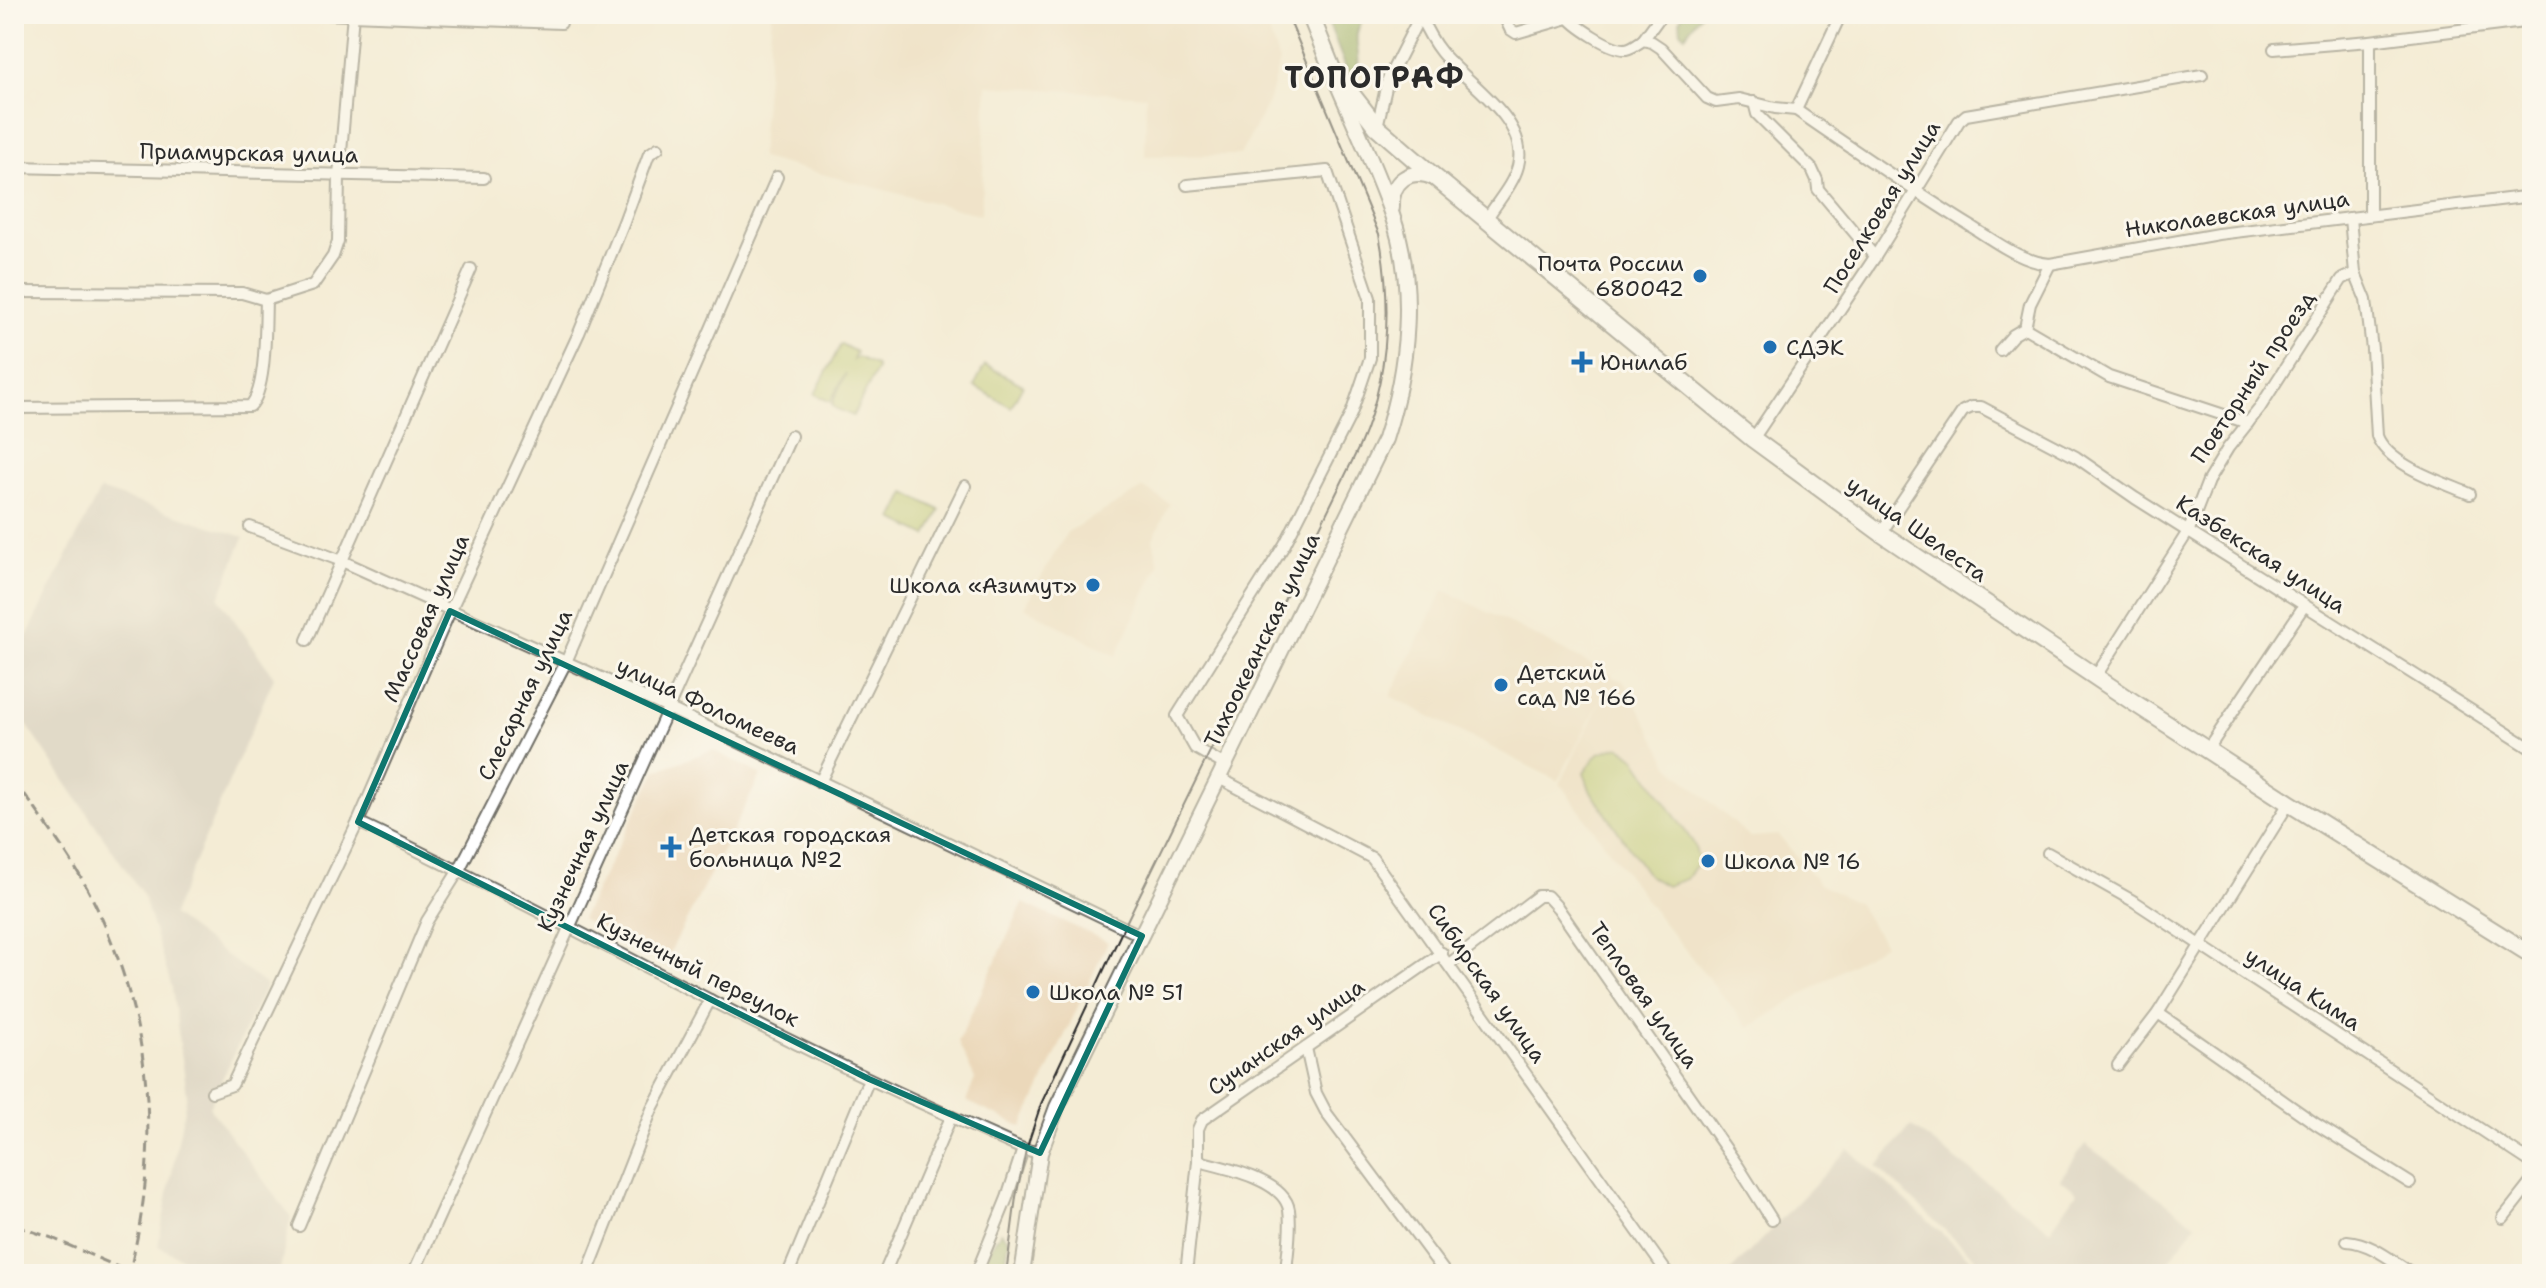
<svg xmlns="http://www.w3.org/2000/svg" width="2546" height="1288" font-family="'Shantell Sans',sans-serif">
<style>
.built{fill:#ebd8ba}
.industrial{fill:#cbc3b8}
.green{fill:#b2c163;stroke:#6e7647;stroke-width:2}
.forest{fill:#8da759;stroke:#5c6942;stroke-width:2}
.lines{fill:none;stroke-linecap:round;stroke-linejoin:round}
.minor-casing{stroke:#716f67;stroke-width:14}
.secondary-casing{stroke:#716f67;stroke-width:18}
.primary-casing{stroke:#716f67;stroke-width:20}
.minor{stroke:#fff;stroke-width:10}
.secondary{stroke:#fff;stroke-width:14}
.primary{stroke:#fff;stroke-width:16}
.tram{stroke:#2b2b2b;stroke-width:2}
.rail{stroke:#2b2b2b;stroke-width:3;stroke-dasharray:12 6;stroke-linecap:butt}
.marked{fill:none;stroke:#0f766e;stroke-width:6;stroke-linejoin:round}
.poi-dot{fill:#1f6fb2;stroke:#fbf7ec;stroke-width:3}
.labels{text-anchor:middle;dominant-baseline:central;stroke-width:6;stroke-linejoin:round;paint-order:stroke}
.street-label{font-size:22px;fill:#2b2b2b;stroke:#fbf7ec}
.poi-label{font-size:22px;fill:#2b2b2b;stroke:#fbf7ec;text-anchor:start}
.district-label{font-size:30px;font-weight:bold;letter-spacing:2px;fill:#2b2b2b;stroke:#fbf7ec}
</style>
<rect width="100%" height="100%" fill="#fbf7ec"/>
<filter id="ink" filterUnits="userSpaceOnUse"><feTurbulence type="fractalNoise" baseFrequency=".0125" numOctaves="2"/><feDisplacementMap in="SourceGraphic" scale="16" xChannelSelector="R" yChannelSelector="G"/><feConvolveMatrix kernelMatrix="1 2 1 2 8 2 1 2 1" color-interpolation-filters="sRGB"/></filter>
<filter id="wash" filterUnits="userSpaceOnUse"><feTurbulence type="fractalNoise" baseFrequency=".006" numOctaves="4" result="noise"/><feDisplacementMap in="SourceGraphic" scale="32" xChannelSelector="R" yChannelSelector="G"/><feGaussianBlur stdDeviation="1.8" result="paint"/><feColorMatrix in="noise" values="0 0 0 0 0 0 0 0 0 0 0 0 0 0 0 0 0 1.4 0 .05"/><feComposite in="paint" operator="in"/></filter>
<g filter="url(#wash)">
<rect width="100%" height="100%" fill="#f4ecd6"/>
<!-- built -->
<g class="built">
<path d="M772,14H1264L1279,62L1268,103L1240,155L1145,156L1146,96L987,85L981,215L760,158Z"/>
<path d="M1144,488L1170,504L1153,539L1159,564L1116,656L1024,607L1067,532Z"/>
<path d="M1444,590L1612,675V677L1624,681L1670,766L1750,837L1779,835L1819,884L1858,904L1884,944L1749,1028L1660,919L1560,784L1612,678L1558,781L1390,696Z"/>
<path d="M713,750L761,775L665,962L581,919L657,770Z"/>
<path d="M1023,903L1108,942L1022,1127L966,1101L975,1079L958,1042Z"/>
</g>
<!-- industrial -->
<g class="industrial">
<path d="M100,490L244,537L219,598L274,677L172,915L266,985L209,1107L291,1217L279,1274H212L158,1246L187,1094L172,988L143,895L14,706V662Z"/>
<path d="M1911,1126L2050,1230L2077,1192L2060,1179L2085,1144L2196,1224L2159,1274H1992L1877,1167Z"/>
<path d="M1849,1149V1150L1987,1274H1728Z"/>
</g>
<!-- green -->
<g class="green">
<path d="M841,344L856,352L853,360L858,357L875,365L877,369L853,416L835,408L832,404L846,373L830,402L815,394Z"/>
<path d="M985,365L1023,385L1011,407L974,386Z"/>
<path d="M906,493L940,510L927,536L893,519Z"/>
<path d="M1619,746L1636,759L1694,844L1699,862L1686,879L1666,886L1648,875L1590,790L1584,772L1599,753Z"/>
</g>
<!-- forest -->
<g class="forest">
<path d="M1325,14H1368C1345,36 1366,55 1355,74L1349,73L1346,68Z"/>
<path d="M1683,14H1701L1685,35L1681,32L1680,20Z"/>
<path d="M1001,1232L1009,1240L1004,1274H978L989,1250Z"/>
</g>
</g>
<g filter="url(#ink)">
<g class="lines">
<defs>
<g id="minor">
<path d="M326,14L561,23"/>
<path d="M1419,14C1425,27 1432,41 1441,52C1466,83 1530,120 1518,166C1513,185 1496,203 1486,220"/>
<path d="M1503,14L1510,29L1516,33L1568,18"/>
<path d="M1566,14C1574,26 1611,50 1626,49C1632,48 1637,44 1643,40L1652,42L1661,48L1707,98L1716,102L1739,99L1775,108L1796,110C1854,150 1912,190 1972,227C1996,242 2022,262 2050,264L2218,234L2532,196"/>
<path d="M1643,40L1662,14"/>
<path d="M2274,49L2370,41L2532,21"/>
<path d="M1754,102L1757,114L1812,169L1817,180L1818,189L1875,257"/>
<path d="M1796,110L1841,14"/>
<path d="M1377,127L1388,79L1420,16"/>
<path d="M14,167L484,178"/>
<path d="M1187,185L1327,171L1370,298V358L1351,414L1285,544L1177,716L1195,748L1225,765"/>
<path d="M2370,215V41"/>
<path d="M2350,218L2355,273L2366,300L2372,349L2377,436C2388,465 2442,482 2470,494"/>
<path d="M14,292L242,293L266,300L313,285L333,256L338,241L339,175L353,14"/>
<path d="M2025,328L2109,377L2248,423"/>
<path d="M2000,350L2013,335L2025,328L2030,304L2050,264"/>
<path d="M14,408L250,406C267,390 265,324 266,300"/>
<path d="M1753,439L1875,257L1959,121L1966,115L2202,75"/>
<path d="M250,527L342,561L668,708L1142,936"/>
<path d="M1881,533L1963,411L1972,407H1981L2076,457L2135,498L2532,749"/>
<path d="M307,640L471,269"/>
<path d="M2096,676L2189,530L2208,481L2228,448L2259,409L2342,279L2355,273"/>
<path d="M2208,749L2304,606"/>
<path d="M1219,778L1372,858L1668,1274"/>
<path d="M820,782L965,486"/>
<path d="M358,822C477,878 593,940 710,1000C813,1054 917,1102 1023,1149L1040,1153"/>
<path d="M2048,853L2135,902L2532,1163"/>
<path d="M1449,964L1538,896H1547L1558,908L1738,1166L1772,1220"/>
<path d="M2158,1013L2316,1124L2410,1183"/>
<path d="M1306,1048L1316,1093L1327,1114L1446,1274"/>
<path d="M2118,1065L2158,1013L2289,803"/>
<path d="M212,1092L232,1085L358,822L450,611L579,333L624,222L649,154L658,148"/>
<path d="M1198,1161C1223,1167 1285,1180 1289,1210C1292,1230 1287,1254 1286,1274"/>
<path d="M2503,1218L2532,1181"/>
<path d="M299,1226L427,921L459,870L566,662L777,177"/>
<path d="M2347,1241C2372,1243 2392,1261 2413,1274"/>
<path d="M413,1274L791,436"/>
<path d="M587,1274L652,1109L710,1000"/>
<path d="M788,1274L869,1079"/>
<path d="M884,1274L951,1117"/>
<path d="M976,1274L1007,1198L1023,1149"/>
<path d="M1186,1274L1198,1161V1129L1202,1120L1442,953"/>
</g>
<g id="secondary">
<path d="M1392,208C1390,181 1410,167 1434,178"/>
<path d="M1022,1274L1040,1153L1057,1107L1385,439C1408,368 1417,286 1392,215C1376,169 1354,123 1335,78"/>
</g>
<path id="primary" d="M1310,14L1332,69L1377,127L1437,179L1753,439L1881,533L2133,702L2289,803L2532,955"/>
</defs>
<!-- minor casing -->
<use href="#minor" class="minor-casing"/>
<!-- secondary casing -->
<use href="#secondary" class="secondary-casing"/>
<!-- primary casing -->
<use href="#primary" class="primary-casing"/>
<!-- minor -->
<use href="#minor" class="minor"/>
<!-- secondary -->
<use href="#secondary" class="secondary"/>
<!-- primary -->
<use href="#primary" class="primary"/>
<!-- tram -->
<path class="tram" d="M1006,1274L1016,1197L1026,1150L1041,1104L1124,927L1359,447C1389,378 1393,308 1379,234L1287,14"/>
<!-- rail -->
<g class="rail">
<path d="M14,779C39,815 67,851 88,890C152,1014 163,1140 129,1274"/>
<path d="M14,1225L52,1238L134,1274"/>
</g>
</g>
</g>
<!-- marked area -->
<path d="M0 0H2546V1288H0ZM450,611L1142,936L1040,1153L869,1079L358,822Z" fill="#f4ecd6" fill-opacity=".55" fill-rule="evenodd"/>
<path class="marked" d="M450,611L1142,936L1040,1153L869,1079L358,822Z"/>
<!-- markers -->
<g class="poi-dot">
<circle cx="1700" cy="276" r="8"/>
<circle cx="1770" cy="347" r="8"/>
<path d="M1578 350h8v8h8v8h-8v8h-8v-8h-8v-8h8z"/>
<circle cx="1093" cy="585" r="8"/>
<circle cx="1501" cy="685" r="8"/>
<path d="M667 835h8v8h8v8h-8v8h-8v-8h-8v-8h8z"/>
<circle cx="1708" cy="861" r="8"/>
<circle cx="1033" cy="992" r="8"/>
</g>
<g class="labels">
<!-- street labels -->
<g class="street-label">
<text transform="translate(249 153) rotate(1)">Приамурская улица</text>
<text transform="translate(1882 207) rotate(-58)">Поселковая улица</text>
<text transform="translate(2237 214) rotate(-8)">Николаевская улица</text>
<text transform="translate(2253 377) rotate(-56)">Повторный проезд</text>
<text transform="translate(1917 529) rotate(35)">улица Шелеста</text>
<text transform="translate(2261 554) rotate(33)">Казбекская улица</text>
<text transform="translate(426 618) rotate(-66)">Массовая улица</text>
<text transform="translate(1262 640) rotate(-64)">Тихоокеанская улица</text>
<text transform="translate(525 695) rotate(-64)">Слесарная улица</text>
<text transform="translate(708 706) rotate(25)">улица Фоломеева</text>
<text transform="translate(583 846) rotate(-65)">Кузнечная улица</text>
<text transform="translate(698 970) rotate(27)">Кузнечный переулок</text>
<text transform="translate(1487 983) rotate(55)">Сибирская улица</text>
<text transform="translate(2303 989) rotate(33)">улица Кима</text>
<text transform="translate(1644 995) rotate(55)">Тепловая улица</text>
<text transform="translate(1286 1037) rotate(-35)">Сучанская улица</text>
</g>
<!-- poi labels -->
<g class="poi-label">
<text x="1684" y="263" text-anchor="end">Почта России<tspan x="1684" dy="25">680042</tspan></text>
<text x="1786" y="347">СДЭК</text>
<text x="1600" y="362">Юнилаб</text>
<text x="1077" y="585" text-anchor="end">Школа «Азимут»</text>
<text x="1517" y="672">Детский<tspan x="1517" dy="25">сад № 166</tspan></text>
<text x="689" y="834">Детская городская<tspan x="689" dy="25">больница №2</tspan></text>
<text x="1724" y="861">Школа № 16</text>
<text x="1049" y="992">Школа № 51</text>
</g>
<!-- district labels -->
<g class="district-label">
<text x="1375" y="77">ТОПОГРАФ</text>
</g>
</g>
<!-- margin -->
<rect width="2546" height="1288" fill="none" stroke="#fbf7ec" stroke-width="48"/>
</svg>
